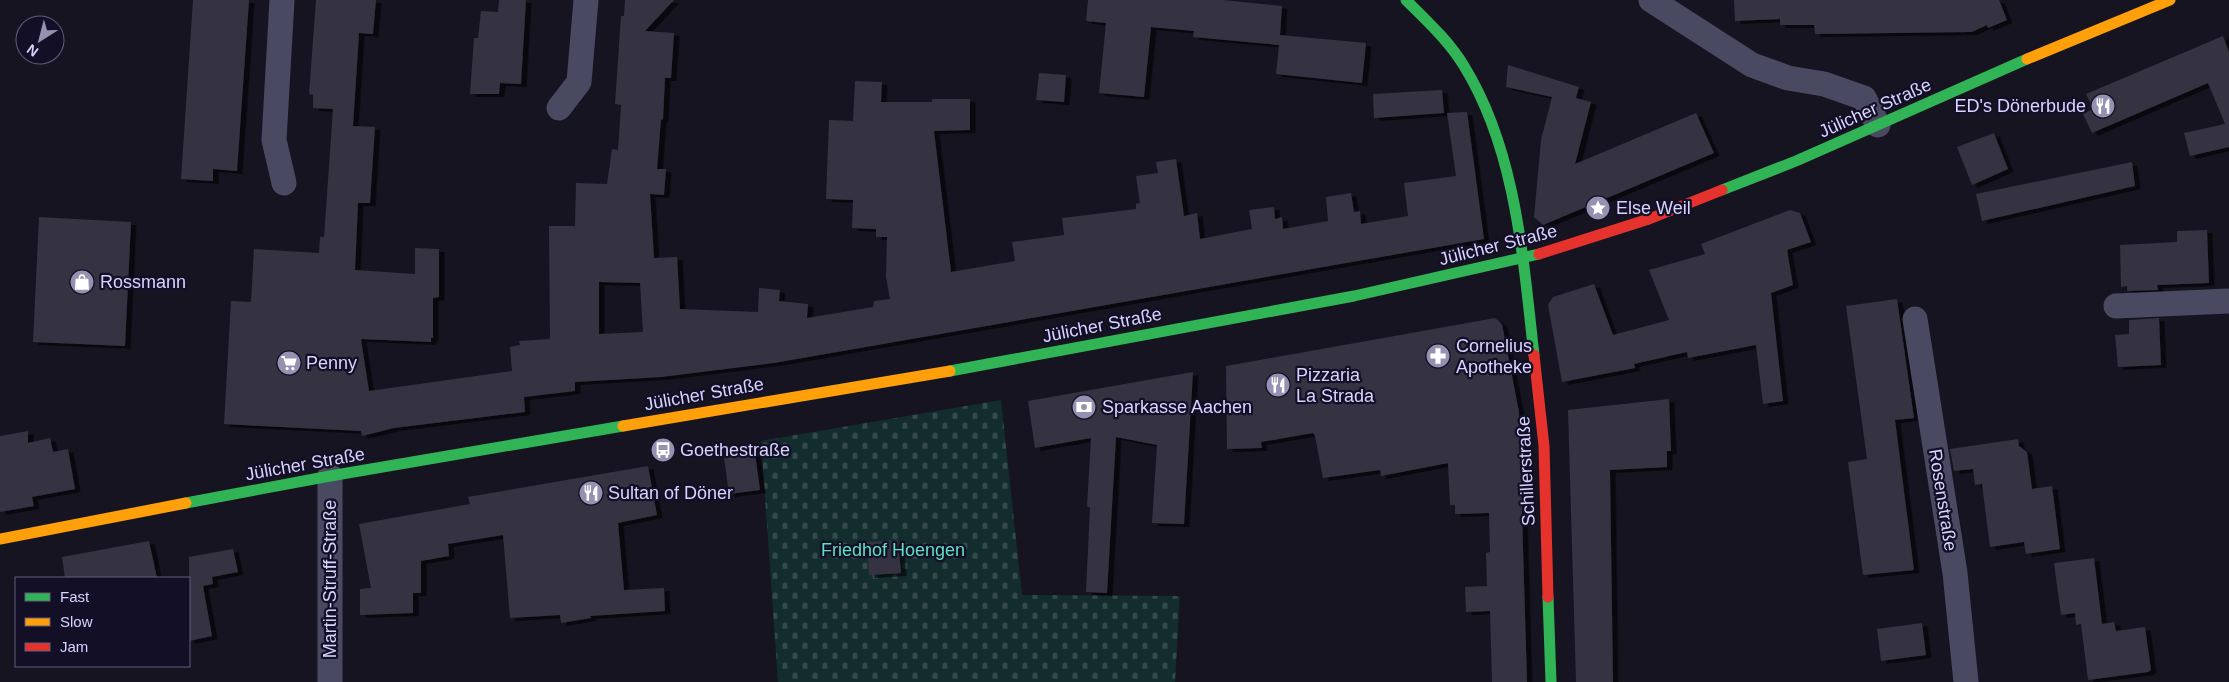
<svg xmlns="http://www.w3.org/2000/svg" width="2229" height="682" font-family="Arial,sans-serif">
<style>
.cemetery{fill:url(#cemetery-stones)}
.building{fill:#343243;fill-rule:evenodd;filter:url(#shadow)}
.lines{fill:none;stroke-linecap:round;stroke-linejoin:round}
.street{stroke:#4a4962;stroke-width:25}
.fast{stroke:#30b455;stroke-width:11}
.slow{stroke:#ff9f0a;stroke-width:11}
.jam{stroke:#e5322d;stroke-width:11}
.labels{text-anchor:middle;dominant-baseline:central;stroke-width:4.5;stroke-linejoin:round;paint-order:stroke}
.poi-label{font-size:18px;fill:#d9d4ff;stroke:#130f26;text-anchor:start}
.street-label{font-size:18px;fill:#d9d4ff;stroke:#130f26}
.park-label{font-size:18px;fill:#5fe0c0;stroke:#130f26}
</style>
<defs>
<pattern id="cemetery-stones" width="16" height="16" patternUnits="userSpaceOnUse" patternTransform="scale(1.25)"><rect width="16" height="16" fill="#132c2d"/><path d="M2 7V4a2 2 0 0 1 4 0v3zM10 15v-3a2 2 0 0 1 4 0v3z" fill="#354a4c"/></pattern>
<filter id="shadow"><feDropShadow dx="5.5" dy="3" stdDeviation="0" flood-color="#0009"/></filter>
</defs>
<rect width="100%" height="100%" fill="#161421"/>
<!-- cemetery -->
<path class="cemetery" d="M1001,400L1022,595L1180,596L1175,682H778L761,441Z"/>
<!-- building -->
<g class="building">
<path d="M193,0H249L237,171L213,169V181L181,179Z"/>
<path d="M316,0H376L373,34L359,33L353,126L375,127L370,203H358L355,270L415,274V248L439,249V297L433,298V338H431V342L361,339L369,391L512,371L510,347L520,345L519,341L550,339L549,226H575L576,183L607,184L612,149L618,150L621,105L615,104L621,16H624L625,0H674L645,31L674,33L671,78H665L663,120L661,119L657,169H666L664,195L650,194L654,258L677,257L680,309L758,312L759,288L780,290L779,301L808,304L807,318L873,307L874,301L890,299L886,277L887,237H876V229L852,228L853,200L826,199L829,120L853,121L855,81L882,82L881,102H932V99H970V130L934,131L951,272L1015,261L1012,242L1064,235L1062,218L1136,209V204L1140,203L1136,176L1158,173L1156,162L1176,159L1184,216L1197,213L1200,239L1252,229L1249,210L1274,207L1275,219L1282,217L1283,229L1328,221L1326,197L1351,193L1354,212L1360,211L1361,224L1408,216L1404,183L1456,176L1447,113L1467,112L1484,239L774,363L661,377L575,382V391L524,397L525,412L394,428L362,436L361,431L224,424L231,301L251,302L254,249L319,253L320,237H324L333,109L313,108V95L309,94ZM599,282L640,283L643,332L599,334Z"/>
<path d="M499,0H526L521,84L500,83L499,94H470L474,38H478L481,11L498,12Z"/>
<path d="M1088,0H1223L1282,6L1280,35L1366,43L1362,83L1276,74L1279,45L1193,37L1194,31L1151,27L1144,97L1099,93L1106,23L1086,21Z"/>
<path d="M1734,0H1999L2007,20L1988,28L1987,25L1972,32L1815,34L1814,25H1780V19L1735,21Z"/>
<path d="M2223,36L2229,52V147L2190,156L2184,133L2225,124L2208,83L2092,133L2083,114L2093,109L2086,94Z"/>
<path d="M1508,65L1579,87L1576,98L1591,102L1575,164L1696,113L1714,153L1543,225L1534,217L1541,140L1552,97L1506,87Z"/>
<path d="M1039,73L1066,75L1064,102L1036,100Z"/>
<path d="M1442,90L1444,113L1374,118L1373,94Z"/>
<path d="M1994,133L2008,169L1972,185L1957,147Z"/>
<path d="M2132,162L2135,186L1982,221L1976,194Z"/>
<path d="M1790,210L1800,213L1811,242L1787,250L1793,285L1771,293L1783,401L1763,404L1756,345L1688,358L1687,352L1634,364L1635,368L1562,382L1548,305L1553,297L1594,284L1613,335L1669,320L1649,270L1705,254L1701,244Z"/>
<path d="M39,217L131,222L125,346L33,342Z"/>
<path d="M2207,230L2209,283L2157,285L2158,290L2127,291V286L2121,287L2120,245L2177,242V231Z"/>
<path d="M1897,299L1914,418L1895,420L1914,570L1863,575L1848,462L1867,459L1846,306Z"/>
<path d="M1495,318L1502,324L1519,412L1527,682H1492L1490,611L1466,612L1465,587L1487,586L1486,553L1490,552L1489,513L1455,514V505H1450L1448,463L1381,476L1380,470L1323,478L1315,436L1313,433L1261,442L1262,448L1227,449L1226,366Z"/>
<path d="M2159,318L2161,365L2118,367L2115,335L2129,334V320Z"/>
<path d="M1193,372L1184,524L1152,523L1157,445L1116,437L1107,593L1086,592L1090,507H1087L1091,438L1035,448L1028,401Z"/>
<path d="M1669,399L1671,451H1667V467L1610,470L1613,682H1576L1568,410Z"/>
<path d="M28,431V443L50,438L53,452L68,449L75,489L32,497L34,506L0,512V436Z"/>
<path d="M2018,439L2019,446L2027,452L2032,489L2052,486L2060,549L2026,554L2024,542L1990,547L1982,484L1975,485L1973,469L1954,471L1950,449Z"/>
<path d="M754,446L760,490L729,494L723,450Z"/>
<path d="M648,466L657,515L618,523L624,590L664,588L665,611L590,616L591,618L561,623L560,615L510,618L503,535L448,544L449,556L421,561V593H413V613L360,615V589L371,588L359,524L470,504L468,497Z"/>
<path d="M898,540L901,573L869,575L867,542Z"/>
<path d="M149,541L157,578H65L62,557Z"/>
<path d="M233,549L238,572L212,577L213,584L203,586L212,636L189,641V557Z"/>
<path d="M2094,558L2102,624L2114,622L2116,631L2145,627L2151,670L2148,672L2088,680L2081,624L2076,625L2075,613L2061,615L2054,563Z"/>
<path d="M1922,623L1926,655L1881,661L1877,629Z"/>
</g>
<g class="lines">
<!-- street -->
<g class="street">
<path d="M282,0L274,140L284,183"/>
<path d="M1651,0L1752,65L1788,78L1824,84L1864,98L1878,125"/>
<path d="M559,108L579,82L586,0"/>
<path d="M2116,306L2229,301"/>
<path d="M1915,319L1955,573L1966,682"/>
<path d="M330,682V476"/>
</g>
<!-- fast -->
<g class="fast">
<path d="M1406,0C1426,20 1449,41 1464,66C1516,150 1523,258 1534,355"/>
<path d="M1722,190L1796,161L2027,59"/>
<path d="M950,371L1354,296L1539,254"/>
<path d="M186,503L330,476L623,426"/>
<path d="M1548,597L1551,682"/>
</g>
<!-- slow -->
<g class="slow">
<path d="M2027,59L2170,0"/>
<path d="M623,426L950,371"/>
<path d="M0,539L186,503"/>
</g>
<!-- jam -->
<g class="jam">
<path d="M1539,254L1649,219L1722,190"/>
<path d="M1534,355L1544,446L1548,597"/>
</g>
</g>
<!-- icons -->
<defs>
<symbol id="restaurant-disc" viewBox="-11 -11 22 22"><circle r="9.5" fill="#9591b1" stroke="#130f26"/><path d="M-5-6h1v4h1v-4h1v4h1v-4h1v5L-1.5 .5V6h-2V.5L-5-1ZM5-6V6H3V1.5H1.5Q1.5-4 5-6Z" fill="#fff"/></symbol>
<symbol id="sight-disc" viewBox="-11 -11 22 22"><circle r="9.5" fill="#9591b1" stroke="#130f26"/><path d="M0-6L1.8-2.2L6-1.7L2.9 1.2L3.7 5.4L0 3.3L-3.7 5.4L-2.9 1.2L-6-1.7L-1.8-2.2Z" fill="#fff"/></symbol>
<symbol id="shop-disc" viewBox="-11 -11 22 22"><circle r="9.5" fill="#9591b1" stroke="#130f26"/><path d="M-5-2.5h2.3a2.7 3.5 0 0 1 5.4 0H5L5.5 6h-11ZM-1.5-2.5h3a1.5 2.3 0 0 0-3 0Z" fill="#fff"/></symbol>
<symbol id="pharmacy-disc" viewBox="-11 -11 22 22"><circle r="9.5" fill="#9591b1" stroke="#130f26"/><path d="M-2-6h4v4h4v4h-4v4h-4v-4h-4v-4h4Z" fill="#fff"/></symbol>
<symbol id="supermarket-disc" viewBox="-11 -11 22 22"><circle r="9.5" fill="#9591b1" stroke="#130f26"/><path d="M-6-5.5h2.5l.6 2H6L4.5 2H-2.5L-4.4-4H-6ZM-1.5 3.2a1.3 1.3 0 1 0 .1 0ZM3 3.2a1.3 1.3 0 1 0 .1 0Z" fill="#fff"/></symbol>
<symbol id="bank-disc" viewBox="-11 -11 22 22"><circle r="9.5" fill="#9591b1" stroke="#130f26"/><path d="M-6-4H6V4H-6ZM0-2.3a2.3 2.3 0 1 0 0 4.6a2.3 2.3 0 1 0 0-4.6Z" fill="#fff"/></symbol>
<symbol id="bus-disc" viewBox="-11 -11 22 22"><circle r="9.5" fill="#9591b1" stroke="#130f26"/><path d="M-5-6H5V4H4V6H2V4H-2V6H-4V4H-5ZM-3.5-4V0h7V-4ZM-3.5 1.2v1.5H-2V1.2ZM2 1.2v1.5H3.5V1.2Z" fill="#fff"/></symbol>
</defs>
<g fill-rule="evenodd">
<use href="#restaurant-disc" x="2089" y="92" width="28" height="28"/>
<use href="#sight-disc" x="1584" y="194" width="28" height="28"/>
<use href="#shop-disc" x="68" y="268" width="28" height="28"/>
<use href="#pharmacy-disc" x="1424" y="342" width="28" height="28"/>
<use href="#supermarket-disc" x="275" y="349" width="28" height="28"/>
<use href="#restaurant-disc" x="1264" y="371" width="28" height="28"/>
<use href="#bank-disc" x="1070" y="393" width="28" height="28"/>
<use href="#bus-disc" x="649" y="436" width="28" height="28"/>
<use href="#restaurant-disc" x="577" y="479" width="28" height="28"/>
</g>
<g class="labels">
<!-- poi labels -->
<g class="poi-label">
<text x="2086" y="106" text-anchor="end">ED's Dönerbude</text>
<text x="1616" y="208">Else Weil</text>
<text x="100" y="282">Rossmann</text>
<text x="1456" y="346">Cornelius<tspan x="1456" dy="21">Apotheke</tspan></text>
<text x="306" y="363">Penny</text>
<text x="1296" y="375">Pizzaria<tspan x="1296" dy="21">La Strada</tspan></text>
<text x="1102" y="407">Sparkasse Aachen</text>
<text x="680" y="450">Goethestraße</text>
<text x="608" y="493">Sultan of Döner</text>
</g>
<!-- street labels -->
<g class="street-label">
<text transform="translate(1875 108) rotate(-24)">Jülicher Straße</text>
<text transform="translate(1498 245) rotate(-14)">Jülicher Straße</text>
<text transform="translate(1102 325) rotate(-11)">Jülicher Straße</text>
<text transform="translate(704 394) rotate(-10)">Jülicher Straße</text>
<text transform="translate(305 464) rotate(-10)">Jülicher Straße</text>
<text transform="translate(1526 471) rotate(-93)">Schillerstraße</text>
<text transform="translate(1943 500) rotate(81)">Rosenstraße</text>
<text transform="translate(330 579) rotate(-90)">Martin-Struff-Straße</text>
</g>
<!-- park labels -->
<g class="park-label">
<text x="893" y="550">Friedhof Hoengen</text>
</g>
</g>
<!-- legend -->
<rect x="15" y="577" width="175" height="90" fill="#130f26" stroke="#625e7d"/>
<rect x="25" y="593" width="25" height="8" fill="#30b455" stroke="#625e7d"/>
<text x="60" y="602" font-size="15" fill="#d9d4ff">Fast</text>
<rect x="25" y="618" width="25" height="8" fill="#ff9f0a" stroke="#625e7d"/>
<text x="60" y="627" font-size="15" fill="#d9d4ff">Slow</text>
<rect x="25" y="643" width="25" height="8" fill="#e5322d" stroke="#625e7d"/>
<text x="60" y="652" font-size="15" fill="#d9d4ff">Jam</text>
<!-- north arrow -->
<g transform="translate(40 40) rotate(216)"><circle r="24" fill="#130f26" stroke="#625e7d"/>
<path d="M0-4L9 19L0 12L-9 19Z" fill="#9591b1"/>
<text y="-8" font-size="14" font-weight="bold" text-anchor="middle" fill="#d9d4ff">N</text>
</g>
</svg>
